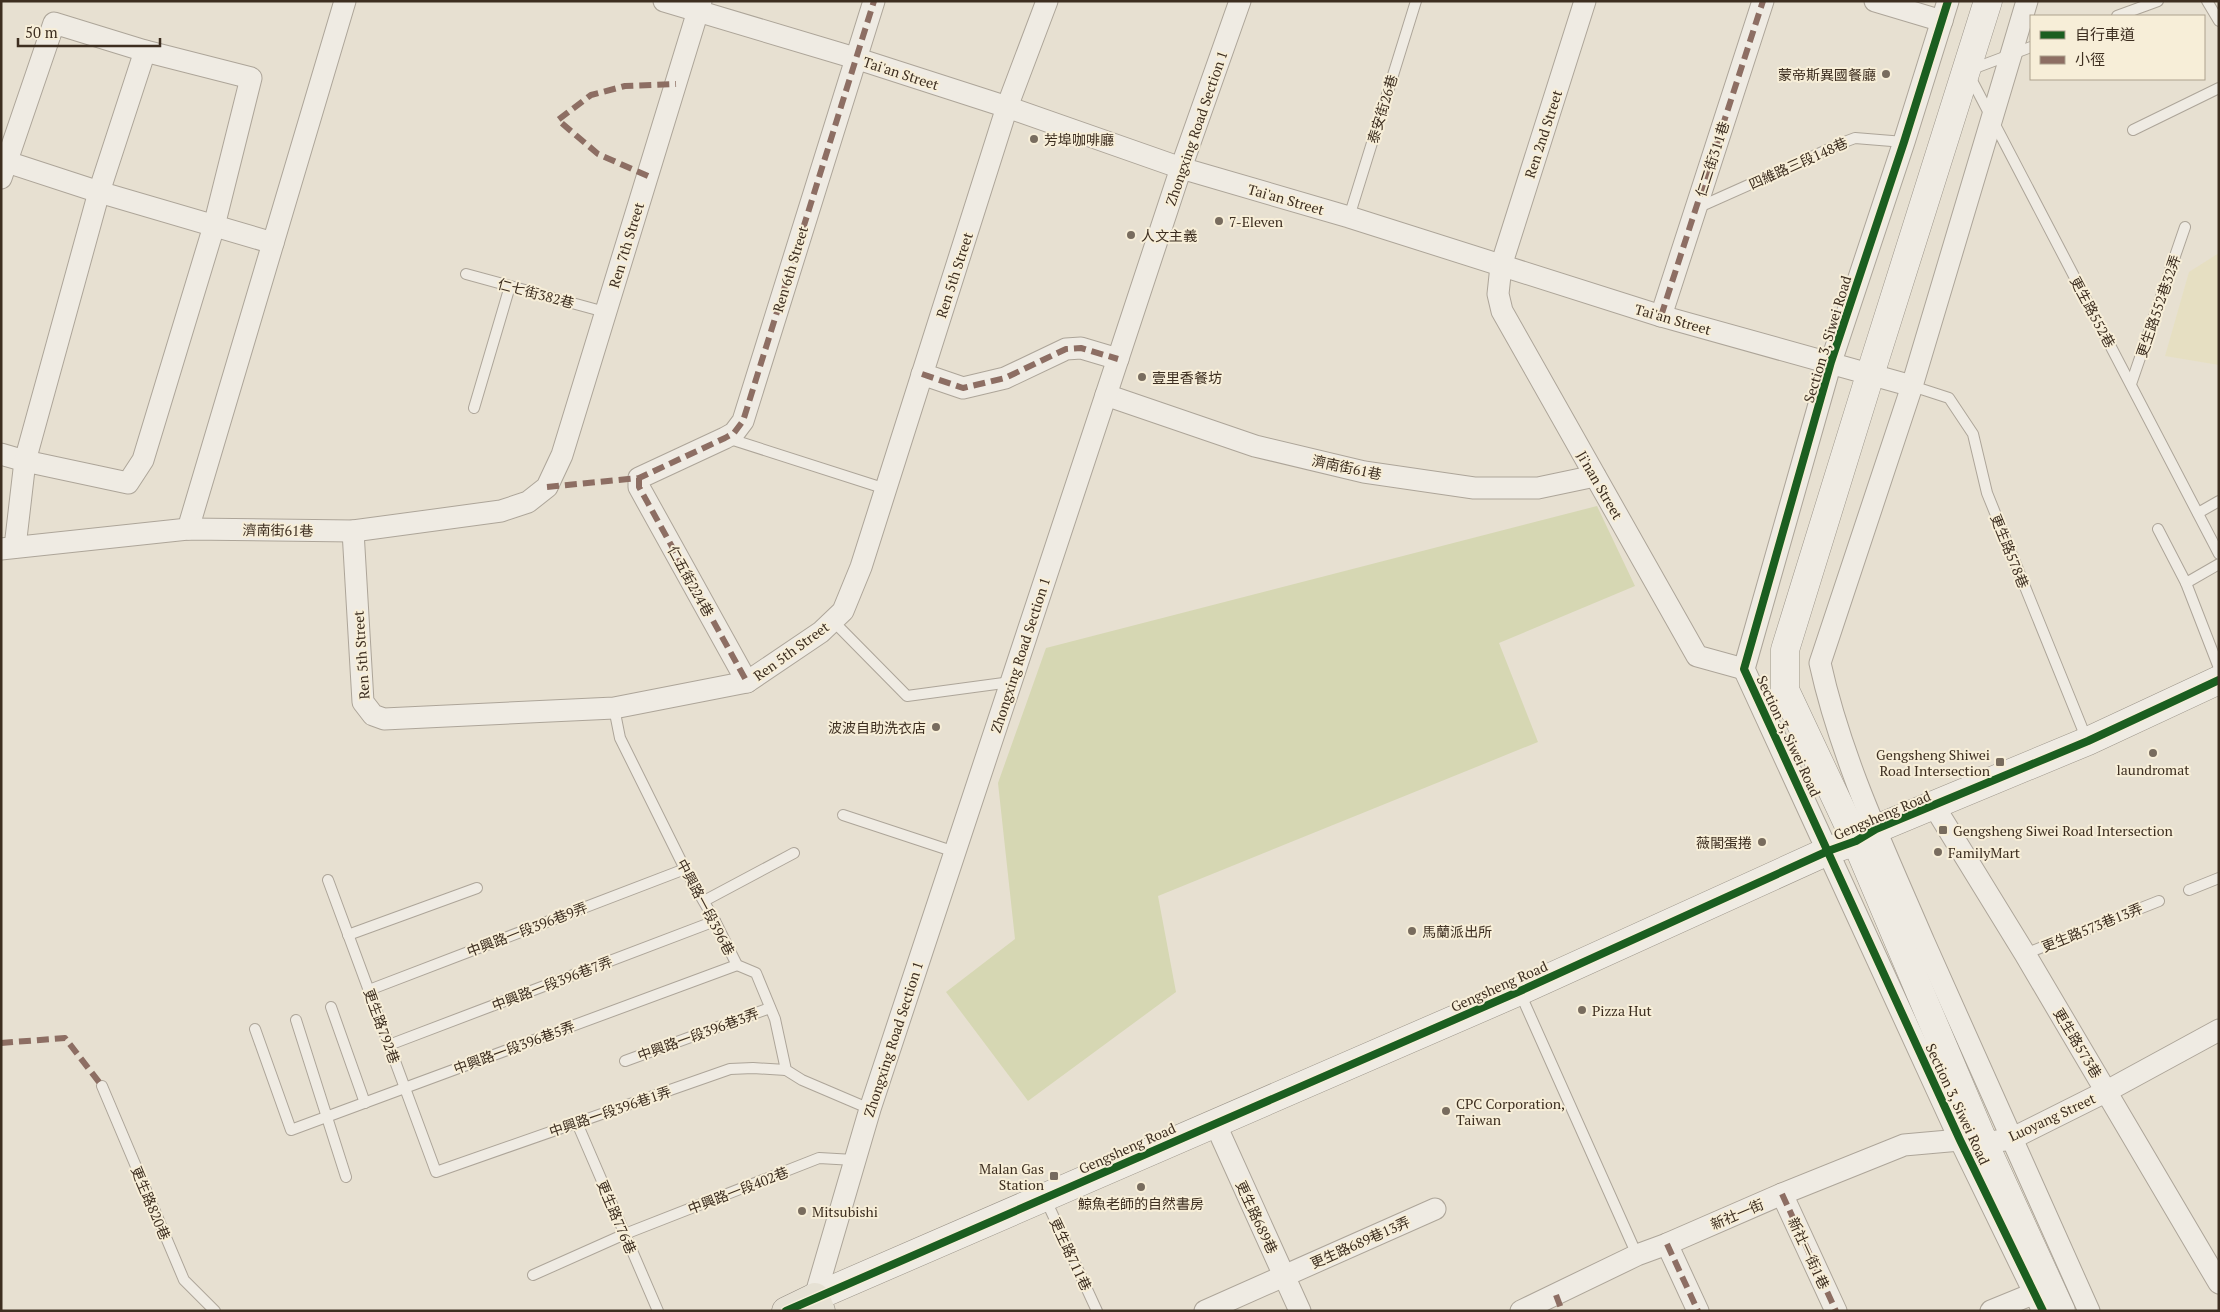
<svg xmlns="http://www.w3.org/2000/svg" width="2220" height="1312" font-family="'PT Serif','Noto Sans TC',serif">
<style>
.farmland{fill:#e6dfc2}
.green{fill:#d6d7b3}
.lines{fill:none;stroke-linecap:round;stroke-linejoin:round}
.lane-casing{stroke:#ada599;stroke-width:12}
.street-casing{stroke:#ada599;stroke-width:23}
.secondary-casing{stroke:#9c958a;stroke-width:29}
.primary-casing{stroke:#928b80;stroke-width:29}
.lane{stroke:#efebe3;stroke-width:10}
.street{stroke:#efebe3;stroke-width:21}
.secondary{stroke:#efebe3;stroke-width:28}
.primary{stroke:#e6e1d4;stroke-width:28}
.quiet{stroke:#8d6e63;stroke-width:6;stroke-dasharray:12 6;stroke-linecap:butt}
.cycleway-casing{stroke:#f7eed8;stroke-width:11}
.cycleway{stroke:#1b5e20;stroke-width:8}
.poi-dot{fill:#786c5e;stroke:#f7eed8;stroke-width:2}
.labels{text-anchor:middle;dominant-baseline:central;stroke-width:4;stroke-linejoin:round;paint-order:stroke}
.street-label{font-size:14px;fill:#3d2e20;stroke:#f7eed8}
.poi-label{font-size:14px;fill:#3d2e20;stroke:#f7eed8;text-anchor:start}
</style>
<rect width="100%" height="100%" fill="#e7e0d1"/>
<!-- farmland -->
<path class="farmland" d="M2219,253V365L2165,356L2189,272Z"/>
<!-- green -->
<path class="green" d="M1597,506L1635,586L1499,643L1538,742L1158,896L1176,992L1028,1101L946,992L1015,939L998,783L1046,648Z"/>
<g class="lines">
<defs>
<g id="lane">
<path d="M2207,1L2219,21"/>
<path d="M2117,16L2158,1"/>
<path d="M2031,47L1967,71L2219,554"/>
<path d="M2133,130L2219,88"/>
<path d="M1697,208L1847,141L1855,138L1904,142"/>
<path d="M1349,217L1416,1"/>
<path d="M466,274L605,312"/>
<path d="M2131,384L2185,227"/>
<path d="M1912,386L1949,398L1973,434L1987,493L2087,740"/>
<path d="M474,408L510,286"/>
<path d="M727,438L886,489"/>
<path d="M2198,513L2219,501"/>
<path d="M2158,529L2186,583L2219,668"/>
<path d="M2186,583L2219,564"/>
<path d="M833,621L907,696L1011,682"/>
<path d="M614,708L620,738L685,869L715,921L737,965L756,973L775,1019L786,1070L802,1080L870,1109"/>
<path d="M843,815L955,852"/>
<path d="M328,880L436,1172L730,1069L753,1068L786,1070"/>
<path d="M2189,890L2219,878"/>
<path d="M704,901L794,853"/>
<path d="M348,935L477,888"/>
<path d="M2025,954L2159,901"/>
<path d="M369,990L685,869"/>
<path d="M1520,993L1637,1255"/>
<path d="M331,1007L365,1103"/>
<path d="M296,1020L346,1177"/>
<path d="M255,1029L291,1130L737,965"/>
<path d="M389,1045L715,921"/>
<path d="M625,1061L770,1008"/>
<path d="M102,1086L184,1280L215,1311"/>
<path d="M577,1123L658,1311"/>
<path d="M1045,1198L1097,1311"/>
<path d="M533,1275L625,1234L819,1158L854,1160"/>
</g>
<g id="street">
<path d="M664,1L855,58L1007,107L1181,168L1349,217L1661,316L1912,386"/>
<path d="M1585,1L1501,266L1498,294L1502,311L1697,656L1744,669"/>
<path d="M1875,1L1942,21"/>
<path d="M1948,1L1904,142L1831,362L1744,669L1960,1140L2043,1311"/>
<path d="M2027,1L1912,386L1820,663C1841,759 1885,851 1924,942C1978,1065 2033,1188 2089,1311"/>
<path d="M1,160L99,192L273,243"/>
<path d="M1,178L54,23L145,51L251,78L214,226L143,460L128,483L25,461L1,454"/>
<path d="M1661,316L1763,1"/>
<path d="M922,374L963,388L1005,378L1066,349L1081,348L1118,359"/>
<path d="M1106,395L1255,446L1364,472L1474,488H1538L1595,476"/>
<path d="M188,529L345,1"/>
<path d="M353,531L363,702L373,715L384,719L614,708L747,682L821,632L843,611L861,567L1007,107L1047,1"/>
<path d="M15,547L25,461L99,192L145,51"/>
<path d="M1,549L188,529L353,531L501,511L528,502L547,487L562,455L701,1"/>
<path d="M747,682L639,487V478L725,438L734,433L743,421L874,1"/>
<path d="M1934,806L2025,954L2219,1283"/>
<path d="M1215,1123L1300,1311"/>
<path d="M1782,1194L1836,1311"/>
<path d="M1667,1244L1698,1311"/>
<path d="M815,1297L870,1109L1181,168L1240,1"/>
<path d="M1205,1311L1435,1209"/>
<path d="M1521,1311L1637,1255L1667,1244L1782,1194L1904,1145L1960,1140L1984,1143L2011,1139L2107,1091L2219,1030"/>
<path d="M1991,1311L2035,1293"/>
</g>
<g id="secondary">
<path d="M1988,1L1870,375L1785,650V690L1856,841L1984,1143L2061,1311"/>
<path d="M815,1297L1520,991L1828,851L1856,841L1876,829L2088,741L2219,680"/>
</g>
<path id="primary" d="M786,1311L815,1297L821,1311"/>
</defs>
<!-- lane casing -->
<use href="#lane" class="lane-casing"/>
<!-- street casing -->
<use href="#street" class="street-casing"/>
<!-- secondary casing -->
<use href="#secondary" class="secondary-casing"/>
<!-- primary casing -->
<use href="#primary" class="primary-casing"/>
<!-- lane -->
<use href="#lane" class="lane"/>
<!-- street -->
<use href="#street" class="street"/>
<!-- secondary -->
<use href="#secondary" class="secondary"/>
<!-- primary -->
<use href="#primary" class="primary"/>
<!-- quiet -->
<g class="quiet">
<path d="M648,176L598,154L558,120L591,95L625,86L676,84"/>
<path d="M1661,316L1763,1"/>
<path d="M922,374L963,388L1005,378L1066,349L1081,348L1118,359"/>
<path d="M639,478V487L747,682"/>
<path d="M547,487L639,478L725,438L734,433L743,421L874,1"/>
<path d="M1,1043L65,1038L102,1086"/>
<path d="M1782,1194L1836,1311"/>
<path d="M1667,1244L1698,1311"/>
<path d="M1556,1295L1562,1311"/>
</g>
<defs>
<g id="cycleway">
<path d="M1948,1L1904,142L1831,362L1744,669L1960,1140L2043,1311"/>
<path d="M786,1311L1520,991L1828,851L1856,841L1876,829L2088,741L2219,680"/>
</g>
</defs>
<!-- cycleway casing -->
<use href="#cycleway" class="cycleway-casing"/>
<!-- cycleway -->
<use href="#cycleway" class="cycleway"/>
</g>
<!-- markers -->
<g class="poi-dot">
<circle cx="1886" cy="74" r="5"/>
<circle cx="1034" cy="139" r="5"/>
<circle cx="1219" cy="221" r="5"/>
<circle cx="1131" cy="235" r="5"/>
<circle cx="1142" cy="377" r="5"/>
<circle cx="936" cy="727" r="5"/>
<circle cx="2153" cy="753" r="5"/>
<rect x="1995" y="757" width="10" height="10" rx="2.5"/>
<rect x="1938" y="825" width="10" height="10" rx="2.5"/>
<circle cx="1762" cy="842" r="5"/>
<circle cx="1938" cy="852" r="5"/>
<circle cx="1412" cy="931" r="5"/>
<circle cx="1582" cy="1010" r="5"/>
<circle cx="1446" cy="1111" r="5"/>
<rect x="1049" y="1171" width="10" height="10" rx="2.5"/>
<circle cx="1141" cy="1187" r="5"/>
<circle cx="802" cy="1211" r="5"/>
</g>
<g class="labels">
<!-- street labels -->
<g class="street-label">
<text transform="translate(901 73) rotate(18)">Tai'an Street</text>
<text transform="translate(1382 109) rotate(-73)">泰安街26巷</text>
<text transform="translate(1196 128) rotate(-71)">Zhongxing Road Section 1</text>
<text transform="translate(1543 134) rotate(-72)">Ren 2nd Street</text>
<text transform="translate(1712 159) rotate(-72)">仁二街311巷</text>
<text transform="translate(1798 163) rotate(-24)">四維路三段148巷</text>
<text transform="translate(1286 199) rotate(16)">Tai'an Street</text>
<text transform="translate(626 245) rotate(-73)">Ren 7th Street</text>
<text transform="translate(790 269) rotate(-73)">Ren 6th Street</text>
<text transform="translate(954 275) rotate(-72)">Ren 5th Street</text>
<text transform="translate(536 293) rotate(15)">仁七街382巷</text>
<text transform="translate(2158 306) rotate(-71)">更生路552巷32弄</text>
<text transform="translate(2093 312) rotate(62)">更生路552巷</text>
<text transform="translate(1673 319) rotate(16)">Tai'an Street</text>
<text transform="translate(1827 339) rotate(-73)">Section 3, Siwei Road</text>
<text transform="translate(1347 467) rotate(12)">濟南街61巷</text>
<text transform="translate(1600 485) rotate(60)">Ji'nan Street</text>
<text transform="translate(278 530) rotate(1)">濟南街61巷</text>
<text transform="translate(2010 551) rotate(68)">更生路578巷</text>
<text transform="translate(691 581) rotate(61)">仁五街224巷</text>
<text transform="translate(791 651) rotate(-36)">Ren 5th Street</text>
<text transform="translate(361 655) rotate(-94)">Ren 5th Street</text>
<text transform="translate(1020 655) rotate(-72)">Zhongxing Road Section 1</text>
<text transform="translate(1789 736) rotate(65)">Section 3, Siwei Road</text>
<text transform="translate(1882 815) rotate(-23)">Gengsheng Road</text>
<text transform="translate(706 907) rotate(62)">中興路一段396巷</text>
<text transform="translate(2092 927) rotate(-22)">更生路573巷13弄</text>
<text transform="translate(527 929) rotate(-21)">中興路一段396巷9弄</text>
<text transform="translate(552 983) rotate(-21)">中興路一段396巷7弄</text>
<text transform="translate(1499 986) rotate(-24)">Gengsheng Road</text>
<text transform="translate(382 1026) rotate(70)">更生路792巷</text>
<text transform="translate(698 1034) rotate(-20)">中興路一段396巷3弄</text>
<text transform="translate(893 1039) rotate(-72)">Zhongxing Road Section 1</text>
<text transform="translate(2078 1043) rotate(59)">更生路573巷</text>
<text transform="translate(514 1047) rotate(-20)">中興路一段396巷5弄</text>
<text transform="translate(1958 1104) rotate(65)">Section 3, Siwei Road</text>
<text transform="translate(610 1111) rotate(-19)">中興路一段396巷1弄</text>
<text transform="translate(2052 1117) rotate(-25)">Luoyang Street</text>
<text transform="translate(1127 1148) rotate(-24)">Gengsheng Road</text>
<text transform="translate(738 1190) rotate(-21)">中興路一段402巷</text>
<text transform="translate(151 1203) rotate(67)">更生路820巷</text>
<text transform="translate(1737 1214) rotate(-23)">新社一街</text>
<text transform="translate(617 1217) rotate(67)">更生路776巷</text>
<text transform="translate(1257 1217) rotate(65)">更生路689巷</text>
<text transform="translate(1360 1242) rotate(-24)">更生路689巷13弄</text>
<text transform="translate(1809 1253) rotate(65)">新社一街1巷</text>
<text transform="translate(1071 1254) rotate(65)">更生路711巷</text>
</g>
<!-- poi labels -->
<g class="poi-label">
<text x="1876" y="74" text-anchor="end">蒙帝斯異國餐廳</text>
<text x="1044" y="139">芳埠咖啡廳</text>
<text x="1229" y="221">7-Eleven</text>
<text x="1141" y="235">人文主義</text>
<text x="1152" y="377">壹里香餐坊</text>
<text x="926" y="727" text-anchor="end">波波自助洗衣店</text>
<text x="1990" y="754" text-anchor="end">Gengsheng Shiwei<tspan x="1990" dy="16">Road Intersection</tspan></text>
<text x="2153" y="769" text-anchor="middle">laundromat</text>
<text x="1953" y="830">Gengsheng Siwei Road Intersection</text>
<text x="1752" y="842" text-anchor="end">薇閣蛋捲</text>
<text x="1948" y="852">FamilyMart</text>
<text x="1422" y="931">馬蘭派出所</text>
<text x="1592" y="1010">Pizza Hut</text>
<text x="1456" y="1103">CPC Corporation,<tspan x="1456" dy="16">Taiwan</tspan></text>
<text x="1044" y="1168" text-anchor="end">Malan Gas<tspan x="1044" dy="16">Station</tspan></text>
<text x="1141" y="1203" text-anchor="middle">鯨魚老師的自然書房</text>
<text x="812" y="1211">Mitsubishi</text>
</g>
</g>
<!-- border -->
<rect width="2220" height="1312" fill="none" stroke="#3d2e20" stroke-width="5"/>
<!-- legend -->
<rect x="2030" y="15" width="175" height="65" fill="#f7eed8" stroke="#ada18e"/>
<rect x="2040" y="31" width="25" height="8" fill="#1b5e20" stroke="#ada18e"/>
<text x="2075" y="40" font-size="15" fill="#3d2e20">自行車道</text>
<rect x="2040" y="56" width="25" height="8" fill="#8d6e63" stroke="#ada18e"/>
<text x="2075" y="65" font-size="15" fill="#3d2e20">小徑</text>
<!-- scale -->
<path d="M18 38v8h142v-8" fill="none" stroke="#3d2e20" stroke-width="2.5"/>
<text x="25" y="38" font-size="15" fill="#3d2e20" stroke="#f7eed8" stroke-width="4" paint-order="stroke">50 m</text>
</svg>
